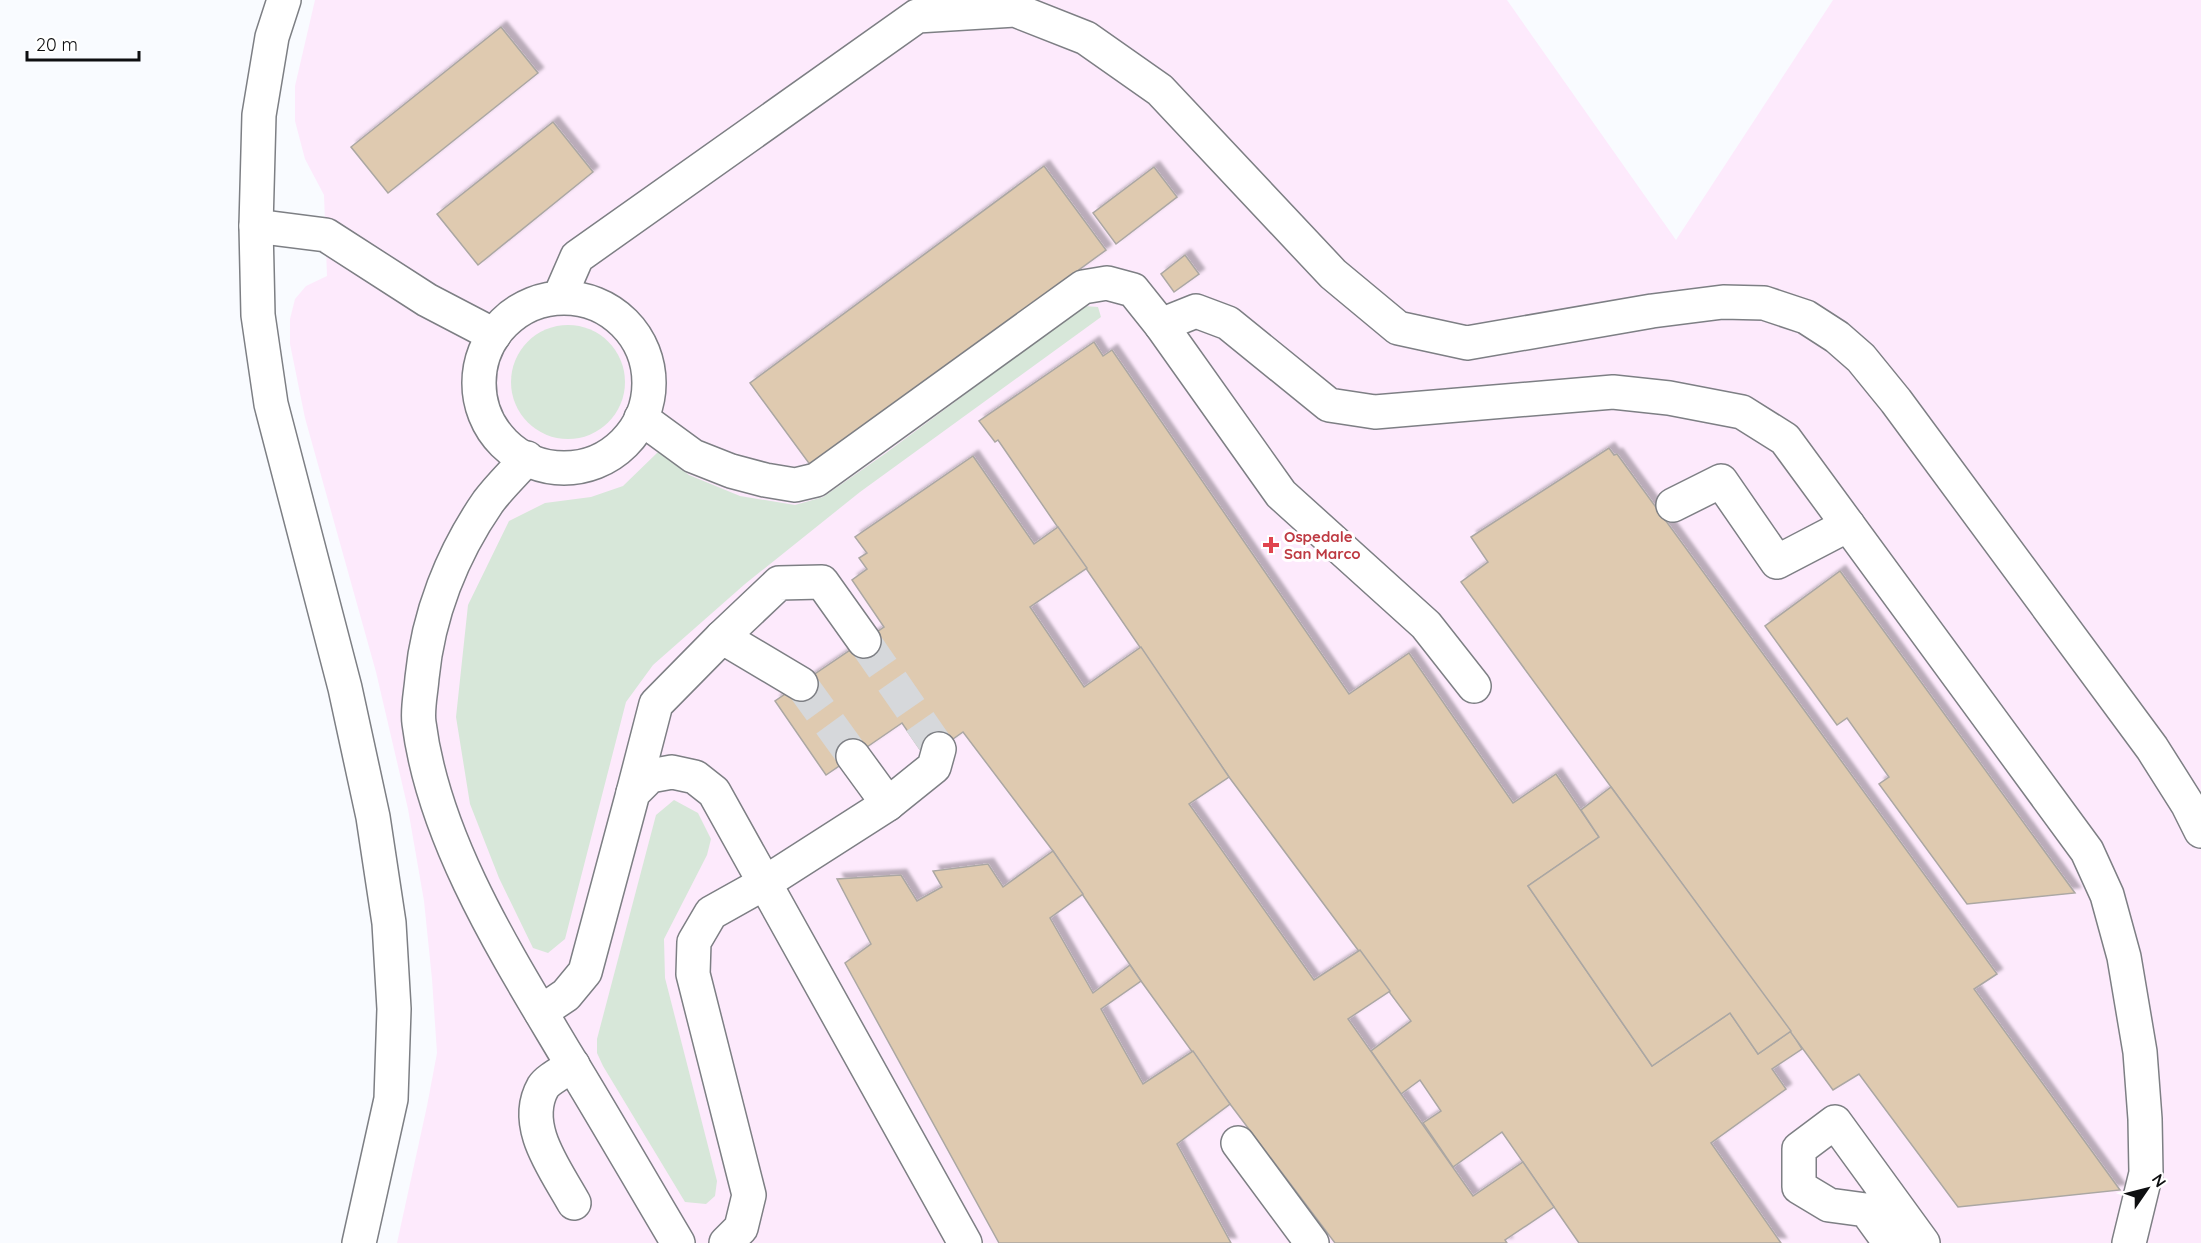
<svg xmlns="http://www.w3.org/2000/svg" width="2201" height="1243" font-family="Quicksand,sans-serif">
<style>
.medical{fill:#fdeafc}
.green{fill:#d7e7d9}
.building{fill:#dfcab0;stroke:#aba7a3;stroke-width:1.5;filter:url(#shadow)}
.lines{fill:none;stroke-linecap:round;stroke-linejoin:round}
.minor-tunnel{stroke:#d6d8db;stroke-width:33;stroke-dasharray:33 16;stroke-linecap:butt}
.minor-casing{stroke:#7d7f84;stroke-width:36}
.minor{stroke:#fff;stroke-width:33}
.health-dot{fill:#e0444e;stroke:#fff;stroke-width:2}
.labels{text-anchor:middle;dominant-baseline:central;stroke-width:6;stroke-linejoin:round;paint-order:stroke}
.health-label{font-size:15px;font-weight:bold;fill:#be3a42;stroke:#fff;text-anchor:start}
</style>
<defs>
<filter id="shadow"><feDropShadow dx="5.5" dy="-5.5" stdDeviation="1.5" flood-color="#0004"/></filter>
</defs>
<rect width="100%" height="100%" fill="#f9fbff"/>
<!-- medical -->
<path class="medical" d="M315,0H1507L1676,240L1833,0H2201V1243H397L427,1106L437,1053L432,979L424,901L408,809L376,672L305,418L290,344V319L295,299L306,286L327,276L324,195L305,159L295,121V86Z"/>
<!-- green -->
<g class="green">
<path d="M1084,306L1098,307L1101,317L860,492L745,584L653,665L626,702L565,939L548,953L533,948L499,878L470,804L456,717L468,605L509,521L545,503L591,497L623,486L658,452L689,475L740,496L795,505L823,497L886,453Z"/>
<circle cx="568" cy="382" r="57"/>
<path d="M674,800L698,813L711,839L707,855L664,939L665,978L717,1181L715,1196L706,1204L685,1202L603,1066L597,1053V1039L656,815Z"/>
</g>
<!-- building -->
<g class="building">
<path d="M501,27L538,73L388,193L351,147Z"/>
<path d="M553,122L593,172L478,265L437,214Z"/>
<path d="M1044,166L1106,250L811,466L750,383Z"/>
<path d="M1154,167L1177,197L1116,244L1093,213Z"/>
<path d="M1185,255L1199,274L1174,292L1161,274Z"/>
<path d="M1094,342L1103,356L1112,350L1349,694L1409,653L1513,803L1556,774L1599,837L1528,886L1652,1066L1730,1013L1758,1054L1791,1031L1802,1049L1772,1069L1786,1089L1711,1143L1781,1243H1579L1502,1132L1453,1167L1423,1123L1441,1111L1420,1080L1401,1094L1371,1051L1411,1021L1229,777L998,440L995,442L979,421Z"/>
<path d="M1609,448L1614,455L1617,454L1997,974L1974,989L2120,1190L1958,1207L1859,1074L1833,1090L1461,582L1488,562L1471,537Z"/>
<path d="M973,456L1034,544L1058,527L1087,568L1030,607L1084,687L1141,647L1229,777L1189,804L1314,980L1360,950L1390,991L1348,1019L1473,1196L1523,1162L1554,1207L1505,1240L1507,1243H1335L1230,1104L1141,981L1053,851L963,732L926,758L902,723L826,775L775,701L884,627L852,580L867,569L859,558L867,553L855,537Z"/>
<path d="M1840,571L2075,893L1967,904L1879,784L1889,777L1847,718L1837,725L1765,626Z"/>
<path d="M1611,787L1791,1031L1758,1054L1730,1013L1652,1066L1528,886L1599,837L1581,810Z"/>
<path d="M1053,851L1083,894L1050,918L1093,993L1130,965L1141,981L1101,1009L1143,1084L1193,1051L1230,1104L1177,1144L1231,1243H999L845,963L871,944L837,879L901,875L917,901L942,887L933,871L988,864L1003,887Z"/>
</g>
<g class="lines">
<!-- minor-tunnel -->
<g class="minor-tunnel">
<path d="M864,641L939,749"/>
<path d="M801,684L853,756"/>
</g>
<defs>
<g id="minor">
<path d="M284,0L272,37L259,115L256,226L258,315L271,404L345,688L373,817L389,923L394,1009L391,1099L359,1243"/>
<path d="M256,226L326,235L427,300L494,335"/>
<path d="M560,296L577,257L917,16L1015,10L1086,38L1160,90L1333,274L1398,328L1467,343L1652,311L1723,302L1764,303L1806,317L1837,337L1861,358L1896,401L2152,748L2188,805L2201,831"/>
<circle cx="564" cy="383" r="85"/>
<path d="M1161,325L1281,494L1426,625L1474,686"/>
<path d="M641,418L693,456L731,471L765,480L795,485L816,480L1083,287L1107,283L1133,290L1161,325L1196,311L1228,323L1329,405L1375,412L1613,392L1669,398L1742,412L1785,439L2087,851L2107,895L2124,957L2140,1052L2145,1119L2146,1173L2129,1243"/>
<path d="M527,458C514,473 499,487 488,502C452,554 428,615 422,678C421,692 417,709 419,723C434,841 507,955 567,1056C605,1118 641,1181 678,1243"/>
<path d="M1673,505L1721,481L1777,562L1848,525"/>
<path d="M722,637L779,583L822,582L864,641"/>
<path d="M633,793L656,704L722,637L801,684"/>
<path d="M888,804L934,767L939,749"/>
<path d="M541,1012L566,995L585,972L633,793L650,776L672,772L695,777L714,792L965,1243"/>
<path d="M573,1065C565,1071 548,1079 543,1087C521,1126 556,1170 574,1203"/>
<path d="M1238,1143L1312,1243"/>
<path d="M726,1243L741,1228L749,1195L693,974L694,942L711,913L763,884L888,804L853,756"/>
<path d="M1890,1243L1866,1210L1829,1205L1799,1187V1149L1835,1122L1923,1243"/>
</g>
</defs>
<!-- minor casing -->
<use href="#minor" class="minor-casing"/>
<!-- minor -->
<use href="#minor" class="minor"/>
</g>
<!-- markers -->
<path class="health-dot" d="M1268 536h6v6h6v6h-6v6h-6v-6h-6v-6h6z"/>
<g class="labels">
<!-- health labels -->
<g class="health-label">
<text x="1284" y="536">Ospedale<tspan x="1284" dy="17">San Marco</tspan></text>
</g>
</g>
<!-- north arrow -->
<g transform="translate(2147 1189) rotate(55)" stroke="#ffffff" stroke-width="4.5" paint-order="stroke">
<path d="M0-4.5L10 22L0 15L-10 22Z" fill="#0e0f11"/>
<text y="-9" font-size="16" font-weight="bold" text-anchor="middle" fill="#0e0f11">N</text>
</g>
<!-- scale -->
<path d="M27 51v9h112v-9" fill="none" stroke="#0e0f11" stroke-width="3"/>
<text x="36" y="51" font-size="18" fill="#0e0f11" stroke="#ffffff" stroke-width="4.5" paint-order="stroke">20 m</text>
</svg>
